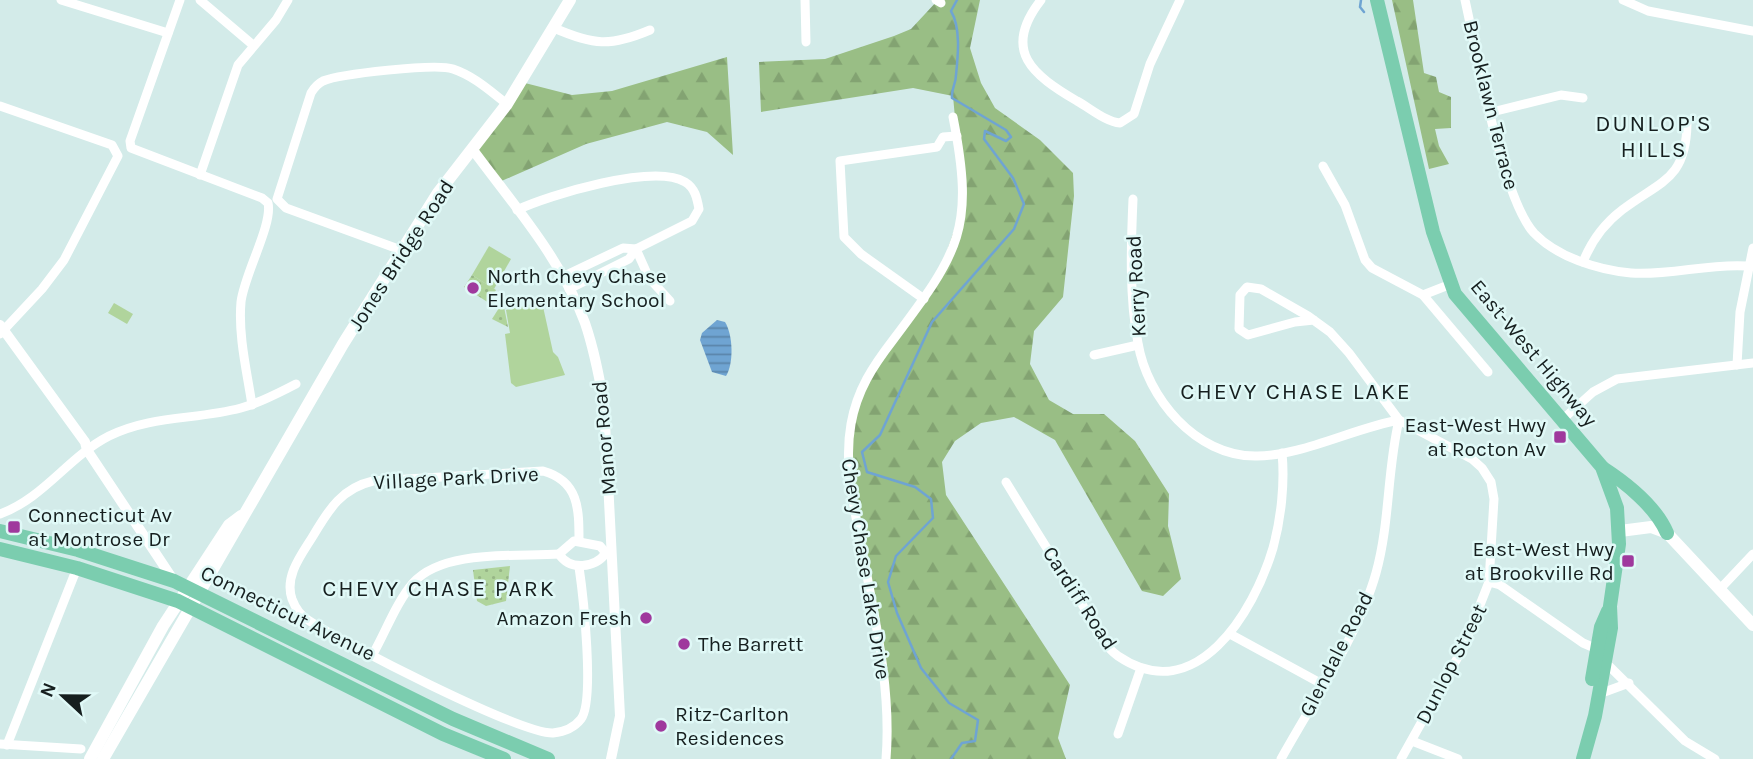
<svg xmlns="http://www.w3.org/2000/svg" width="1753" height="759" font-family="Karla,sans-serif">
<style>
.green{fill:url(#green-dots)}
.forest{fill:url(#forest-firs)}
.pitch{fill:#b0d49c}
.water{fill:url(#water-rules)}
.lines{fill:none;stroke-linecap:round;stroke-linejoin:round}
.stream{stroke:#6fa4d2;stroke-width:2.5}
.minor{stroke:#fff;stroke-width:9}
.tertiary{stroke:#fff;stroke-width:10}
.secondary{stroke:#fff;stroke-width:12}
.primary{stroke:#7bcdaf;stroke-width:14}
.poi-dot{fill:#9f399d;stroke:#e0f9f7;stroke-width:2.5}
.labels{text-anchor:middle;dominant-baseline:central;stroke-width:5;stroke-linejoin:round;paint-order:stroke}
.street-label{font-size:21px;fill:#161f1f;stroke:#e0f9f7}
.poi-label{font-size:21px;fill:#161f1f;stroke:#e0f9f7;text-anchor:start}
.neighbourhood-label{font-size:23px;letter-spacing:2px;fill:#161f1f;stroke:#e0f9f7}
</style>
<defs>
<pattern id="green-dots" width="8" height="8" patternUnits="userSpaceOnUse" patternTransform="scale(1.75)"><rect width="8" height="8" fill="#b0d49c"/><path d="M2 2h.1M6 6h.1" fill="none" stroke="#97b686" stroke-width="1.8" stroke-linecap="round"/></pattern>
<pattern id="forest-firs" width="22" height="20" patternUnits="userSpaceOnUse" patternTransform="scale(1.75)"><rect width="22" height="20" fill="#99be85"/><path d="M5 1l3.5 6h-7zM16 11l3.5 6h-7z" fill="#83a372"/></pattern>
<pattern id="water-rules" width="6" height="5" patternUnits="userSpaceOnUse" patternTransform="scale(1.75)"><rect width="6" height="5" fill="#6fa4d2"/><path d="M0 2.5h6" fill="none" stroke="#5a85aa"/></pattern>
</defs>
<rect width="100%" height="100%" fill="#d3ebe9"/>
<!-- green -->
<g class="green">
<path d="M472,275L496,290L489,303L464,287Z"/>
<path d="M504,307L508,327L492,319L499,308Z"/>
<path d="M510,566L506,601L486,606L477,601L473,570Z"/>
</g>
<!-- forest -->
<g class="forest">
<path d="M938,0H980L970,48L981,83L995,108L1040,140L1073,173L1074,196L1063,297L1034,331L1030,364L1049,400L1073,414H1104L1135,441L1169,494L1168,526L1181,579L1163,596L1142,591L1055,440L1014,417L981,423L955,441L942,462L946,495L1070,685L1058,738L1066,759H886L887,711L848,456L858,393L935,285L963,205L953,96L913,88L761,112L759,62L825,59L894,36L911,29Z"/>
<path d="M1392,0H1413L1424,73L1436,77L1439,92L1451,97V128L1435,129L1439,146L1449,164L1429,169Z"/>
<path d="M727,57L733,155L707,132L667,122L586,144L497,183L473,150L521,82L572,95L612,91Z"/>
</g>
<!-- pitch -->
<g class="pitch">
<path d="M489,246L511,259L494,289L472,275Z"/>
<path d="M542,302L553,352L558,357L565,375L516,387L511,383L505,334L510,333L506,310Z"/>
<path d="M114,303L133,314L127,324L108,313Z"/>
</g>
<!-- water -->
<path class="water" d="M717,320L725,322C733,335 734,363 726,376L712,372L700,340L702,333Z"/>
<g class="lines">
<!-- stream -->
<g class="stream">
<path d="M1361,0L1360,7L1364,12"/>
<path d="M951,759L962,743L975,741L978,720L949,703L921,668L897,613L888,582L896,556L933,518L931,499L915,487L867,472L862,452L880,435L932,322L1014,229L1024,204L1013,178L984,139L985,131L1006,141L1011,137L1006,130L952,98C951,89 956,84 956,75C958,56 961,28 951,11L957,0"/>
</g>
<!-- minor -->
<g class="minor">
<path d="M61,0L168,33"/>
<path d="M180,0L130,141L131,148L262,198L268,203C273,224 244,275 241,302C238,335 247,372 252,405"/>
<path d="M200,0L253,45"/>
<path d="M805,0L806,42"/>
<path d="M936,0L941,3"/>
<path d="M1041,0C1001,51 1033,75 1077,101C1090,108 1106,122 1120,123L1134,114L1150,64L1180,0"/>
<path d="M1465,0C1477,53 1502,198 1534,233C1557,257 1598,270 1631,273C1669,276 1709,263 1747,266"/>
<path d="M1623,0L1648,11L1753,31"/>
<path d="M554,28C593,45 610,47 650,30"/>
<path d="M0,106L112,145L118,156L64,260L42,289L0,334"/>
<path d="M1492,112L1561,95L1583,98"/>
<path d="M1323,166L1345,205L1365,260L1372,268L1423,295L1451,284"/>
<path d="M200,175L238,65L276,20L288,0"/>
<path d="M1133,199C1131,245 1129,297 1138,343C1147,398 1196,456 1255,456C1299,457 1354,428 1399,420C1387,470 1390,523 1376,573C1359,634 1312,703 1281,759"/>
<path d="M517,210C549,195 654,163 685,182C695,188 697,198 699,209L692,221L636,249L629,259L569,289"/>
<path d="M636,249L649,278L670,301"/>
<path d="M401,250L286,208L277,199L311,93C314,88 317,84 323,81C340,74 436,63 453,69C474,76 490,91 507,104"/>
<path d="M1583,262C1591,242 1605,223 1622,210C1660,181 1686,180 1687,124"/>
<path d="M562,277L623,248L636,249"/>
<path d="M1423,295L1488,372"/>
<path d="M924,299L861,254L844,237L840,161L937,147L943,137L957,136"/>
<path d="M1314,320L1295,322L1248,335L1239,329L1240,295L1247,287L1261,289L1308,316L1330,332L1349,353L1399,420L1472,459L1482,468L1491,482L1494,499L1489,582L1463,648L1401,759"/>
<path d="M1094,355L1138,345"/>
<path d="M1737,365L1740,312L1753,248"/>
<path d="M1563,419L1593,392L1617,379L1753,363"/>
<path d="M1006,482C1031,523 1056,563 1082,604C1092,621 1102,645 1118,656C1196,709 1254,612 1273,548C1281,519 1285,483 1282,453"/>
<path d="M0,514C44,498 68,457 109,436C152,415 196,420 241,408C260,403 278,393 296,384"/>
<path d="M579,541C579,509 579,481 543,471L373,481C342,488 329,509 313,536C302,554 284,576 292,599C295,607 300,615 308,620C341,642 520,734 553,733C563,732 574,728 581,719C595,701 583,594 579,567"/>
<path d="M559,554L574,541L600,546L606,553H611"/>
<path d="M559,554C570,571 595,568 606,553"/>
<path d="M1489,582L1500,585L1583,643L1597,649"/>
<path d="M1720,589L1753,554"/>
<path d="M1230,634L1322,684"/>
<path d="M373,654C386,631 396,603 413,583C443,549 517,557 559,554"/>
<path d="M1605,662L1685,741L1715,759"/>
<path d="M1599,694L1629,683"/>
<path d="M1118,734L1141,668"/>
<path d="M1412,741L1458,759"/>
<path d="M0,744L81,749"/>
<path d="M7,745L77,568"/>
<path d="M886,759C892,686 873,611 860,539C853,501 844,463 851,424C857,390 873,366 893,340C960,251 975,229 953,117"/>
</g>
<!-- tertiary -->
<g class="tertiary">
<path d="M473,150C513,204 562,260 585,323C594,349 599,376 604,403L620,716L611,759"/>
<path d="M0,325L85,442L87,450L176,584"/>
</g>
<!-- secondary -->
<g class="secondary">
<path d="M1620,531L1651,527L1667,533L1753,625"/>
<path d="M90,759L163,626L229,525L241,516"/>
<path d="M103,759L343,344L438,193L507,104L570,0"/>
</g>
<!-- primary -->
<g class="primary">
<path d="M1377,0L1433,232L1455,294L1602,467L1617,508L1619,544L1610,606L1611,628L1595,716L1583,759"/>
<path d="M1603,468C1626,483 1656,507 1667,533"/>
<path d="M0,531L78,550L174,581L453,719L548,759"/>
<path d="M0,549L77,568L178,601L443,734L504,759"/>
<path d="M1592,679L1601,627L1608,611"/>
</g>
</g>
<!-- markers -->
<g class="poi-dot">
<circle cx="473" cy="288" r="7"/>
<rect x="1553" y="430" width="14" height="14" rx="3.5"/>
<rect x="7" y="520" width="14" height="14" rx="3.5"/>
<rect x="1621" y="554" width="14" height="14" rx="3.5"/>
<circle cx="646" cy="618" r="7"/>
<circle cx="684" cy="644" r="7"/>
<circle cx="661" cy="726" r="7"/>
</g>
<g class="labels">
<!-- street labels -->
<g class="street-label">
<text transform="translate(1491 105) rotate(76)">Brooklawn Terrace</text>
<text transform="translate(401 255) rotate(-57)">Jones Bridge Road</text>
<text transform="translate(1136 286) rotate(-93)">Kerry Road</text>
<text transform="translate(1534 353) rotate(50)">East-West Highway</text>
<text transform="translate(604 438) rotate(-95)">Manor Road</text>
<text transform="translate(456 478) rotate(-3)">Village Park Drive</text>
<text transform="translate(866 569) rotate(81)">Chevy Chase Lake Drive</text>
<text transform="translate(1080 598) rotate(57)">Cardiff Road</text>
<text transform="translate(288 613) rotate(26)">Connecticut Avenue</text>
<text transform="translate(1336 654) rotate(-63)">Glendale Road</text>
<text transform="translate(1451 664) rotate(-63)">Dunlop Street</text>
</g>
<!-- poi labels -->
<g class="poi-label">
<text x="487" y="276">North Chevy Chase<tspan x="487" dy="24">Elementary School</tspan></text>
<text x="1546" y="425" text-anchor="end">East-West Hwy<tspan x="1546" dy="24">at Rocton Av</tspan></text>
<text x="28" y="515">Connecticut Av<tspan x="28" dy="24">at Montrose Dr</tspan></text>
<text x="1614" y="549" text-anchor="end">East-West Hwy<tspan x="1614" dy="24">at Brookville Rd</tspan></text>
<text x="632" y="618" text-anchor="end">Amazon Fresh</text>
<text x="698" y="644">The Barrett</text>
<text x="675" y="714">Ritz-Carlton<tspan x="675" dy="24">Residences</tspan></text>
</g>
<!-- neighbourhood labels -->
<g class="neighbourhood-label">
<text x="1654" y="123">DUNLOP'S<tspan x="1654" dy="26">HILLS</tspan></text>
<text x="1296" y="391">CHEVY CHASE LAKE</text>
<text x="439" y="588">CHEVY CHASE PARK</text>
</g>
</g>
<!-- north arrow -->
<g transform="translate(63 696) rotate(292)" stroke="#e0f9f7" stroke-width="5" paint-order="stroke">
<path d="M0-5L12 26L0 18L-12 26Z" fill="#161f1f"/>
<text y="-10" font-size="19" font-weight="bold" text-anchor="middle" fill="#161f1f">N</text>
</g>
</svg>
